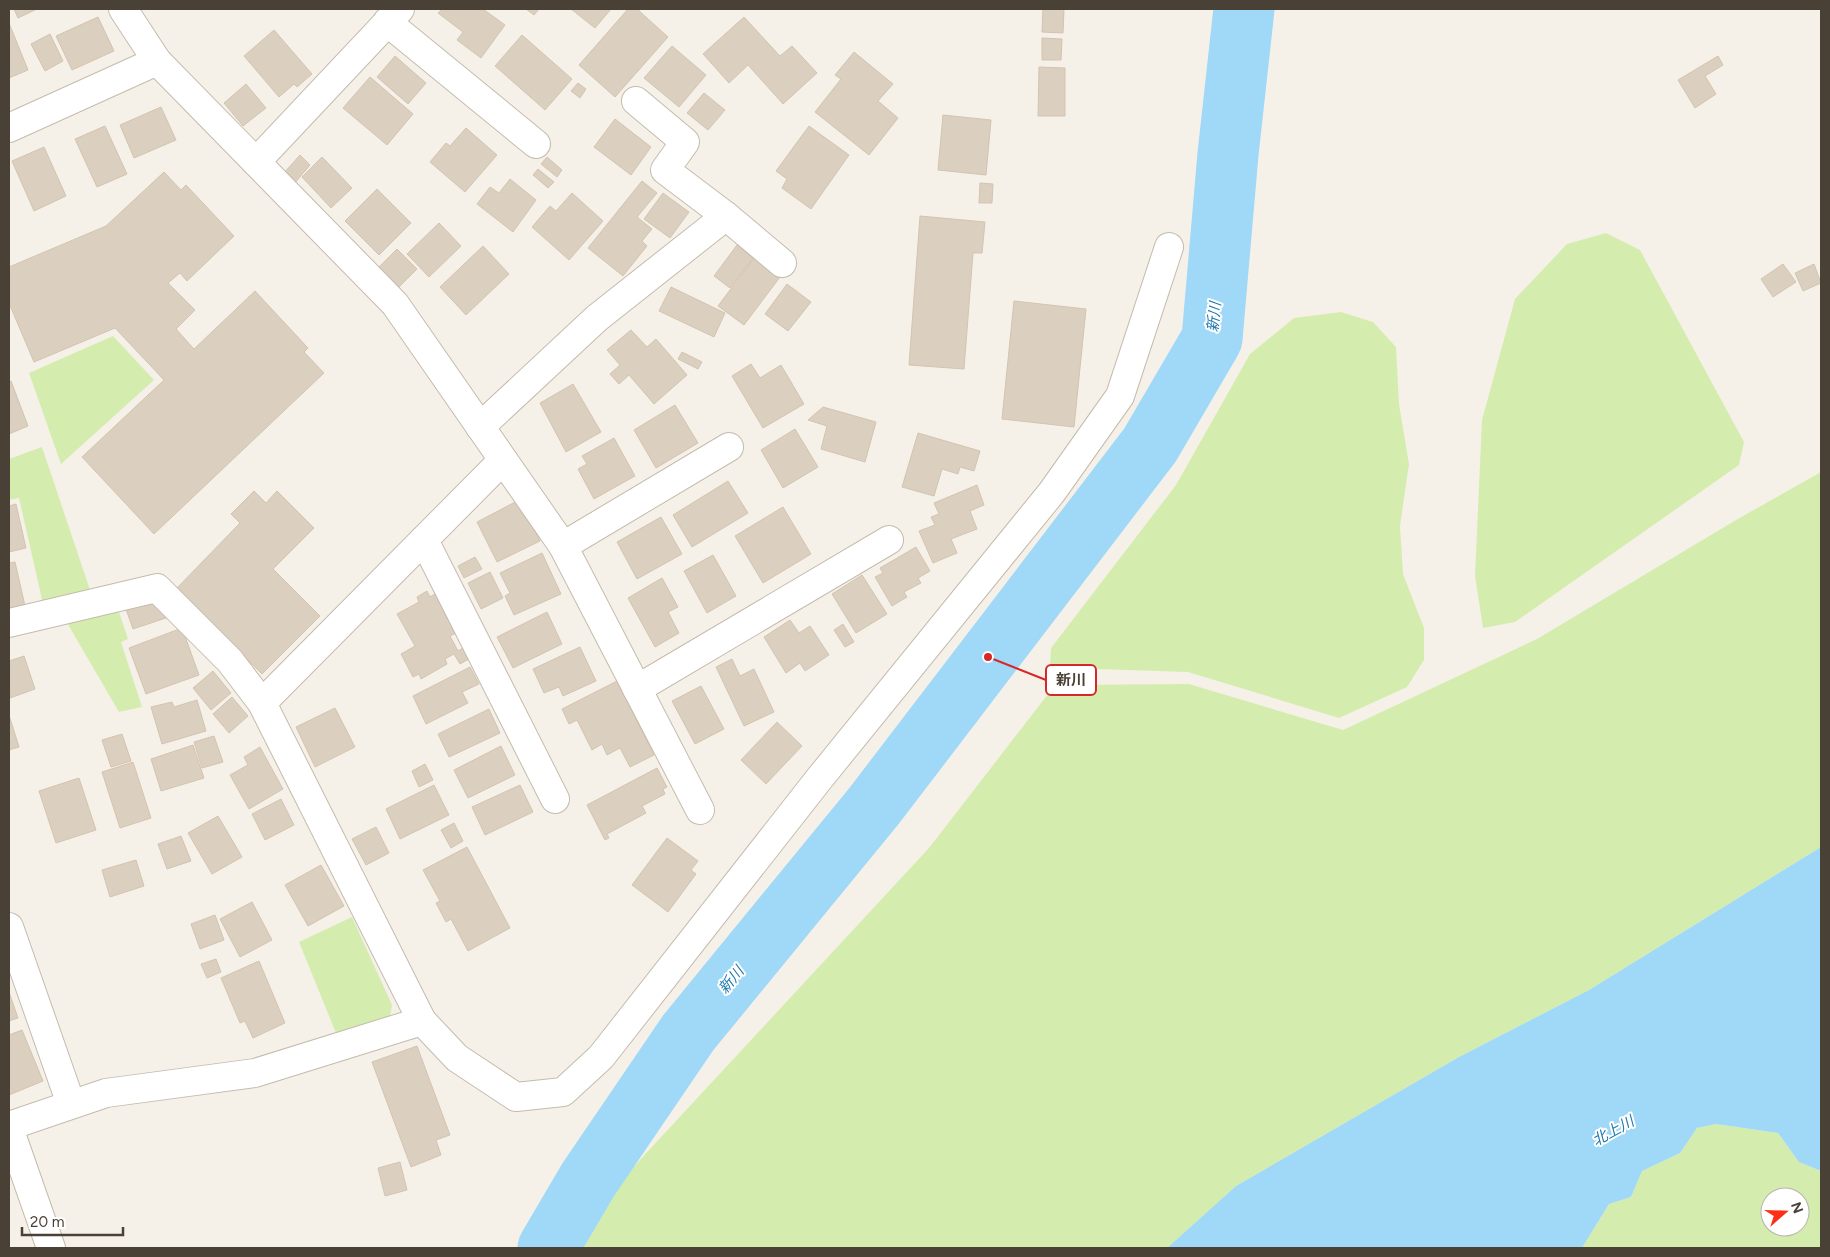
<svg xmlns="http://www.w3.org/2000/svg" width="1830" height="1257" font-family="Figtree,'Noto Sans JP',sans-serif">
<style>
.green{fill:#d4edae;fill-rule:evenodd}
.water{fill:#a0d8f7}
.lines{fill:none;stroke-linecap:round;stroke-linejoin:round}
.river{stroke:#a0d8f7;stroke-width:61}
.building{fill:#dbcfc0;stroke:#d4c4af}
.minor-casing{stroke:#c5bbad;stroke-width:30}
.minor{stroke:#fff;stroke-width:28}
.labels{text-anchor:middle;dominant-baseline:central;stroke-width:4;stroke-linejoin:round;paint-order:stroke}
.water-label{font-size:15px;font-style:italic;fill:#227aaf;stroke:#fff}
.leader{fill:none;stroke:#d62828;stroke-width:2}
.callout-dot{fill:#d62828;stroke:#fff;stroke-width:2}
.callout{fill:#fff;stroke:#d62828;stroke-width:2}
.callout-label{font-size:15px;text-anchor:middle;font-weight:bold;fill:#4a4136}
</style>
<rect width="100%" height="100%" fill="#f6f1e8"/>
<!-- green -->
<g class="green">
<path d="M1606,233L1640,250L1744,442L1739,465L1515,622L1483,628L1475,576L1482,420L1515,299L1567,244Z"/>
<path d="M1341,312L1373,322L1396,347L1399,404L1409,464L1400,526L1403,574L1424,628V660L1407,687L1339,718L1188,672L1064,668L1050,665L1051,648L1176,485L1250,354L1294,318Z"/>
<path d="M113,336L154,380L61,464L29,373Z"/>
<path d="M42,447L91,593L43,604L19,498L9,500V459Z"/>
<path d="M1821,472V847L1589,990L1459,1057L1236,1186L1167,1248H580L625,1176L929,848L1055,685L1189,684L1343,730L1537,639L1736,520Z"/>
<path d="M118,609L128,639L121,642L142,707L119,712L66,621Z"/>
<path d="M352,917L392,1005L390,1017L336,1033L299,942Z"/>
<path d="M1716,1124L1778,1133L1799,1162L1821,1171V1248H1582L1609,1204L1631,1197L1642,1171L1680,1153L1697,1128ZM1770,1197H1800V1227H1770Z"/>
</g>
<!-- water -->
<path class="water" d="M1821,847V1171L1799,1162L1778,1133L1716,1124L1697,1128L1680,1153L1642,1171L1631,1197L1609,1204L1582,1248H1167L1236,1186L1459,1057L1589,990Z"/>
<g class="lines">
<!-- river -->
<path class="river" d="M548,1248L588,1180L688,1033L874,806L1150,445L1212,339L1228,154L1244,9"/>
</g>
<!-- building -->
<g class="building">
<path d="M14,9H37L18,18Z"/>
<path d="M442,9H483L505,25L481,58L457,40L463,32L438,13Z"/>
<path d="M526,9H539L534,15Z"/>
<path d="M571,9H611L595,28Z"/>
<path d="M628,9H637L668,37L615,97L579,65Z"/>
<path d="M1043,9H1064L1063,33L1042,32Z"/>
<path d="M98,17L114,51L72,70L56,36Z"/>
<path d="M744,17L780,56L792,46L817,73L783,104L748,65L729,83L703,54Z"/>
<path d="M9,23L28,70L9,78Z"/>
<path d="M274,30L312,74L297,87L294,84L279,97L244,56Z"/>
<path d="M50,34L63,61L45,71L31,44Z"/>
<path d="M522,35L572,79L545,110L495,66Z"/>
<path d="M1042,38L1062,39L1061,60H1042Z"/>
<path d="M672,46L706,75L679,107L644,78Z"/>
<path d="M854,52L893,84L878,101L898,118L869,155L815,112L841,79L835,75Z"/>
<path d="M395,56L426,83L408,104L377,77Z"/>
<path d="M1718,56L1723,65L1705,76L1716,94L1695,108L1678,80Z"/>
<path d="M1039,67L1065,68V116H1038Z"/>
<path d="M370,77L413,114L387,145L343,108Z"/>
<path d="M578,83L586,89L580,98L571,91Z"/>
<path d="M246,84L266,108L243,126L224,103Z"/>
<path d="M704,93L725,110L708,130L687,113Z"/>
<path d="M161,107L176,140L134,158L120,125Z"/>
<path d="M943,115L991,120L986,175L938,170Z"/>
<path d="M615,119L651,147L631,175L594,147Z"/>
<path d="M105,126L127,174L97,187L75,139Z"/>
<path d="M809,126L849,155L811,209L782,188L787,179L776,171Z"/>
<path d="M466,128L497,155L465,192L430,162L446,143L450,146Z"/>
<path d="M44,147L66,196L34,211L12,161Z"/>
<path d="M300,155L310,165L294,184L283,174Z"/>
<path d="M322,157L352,188L331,208L302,177Z"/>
<path d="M547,157L562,170L557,177L541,164Z"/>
<path d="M538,169L554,182L548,188L533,175Z"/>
<path d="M164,172L181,190L186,185L234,236L187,281L180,273L168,283L195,310L176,329L194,349L255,291L308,348L304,352L324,373L154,534L82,457L164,380L115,328L34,362L9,303V267L106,226Z"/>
<path d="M510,179L536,200L513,232L477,204L490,187L499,193Z"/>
<path d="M642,181L657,193L637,217L652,229L642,241L647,246L623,276L588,248Z"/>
<path d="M980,183L993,184L992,203H979Z"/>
<path d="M377,189L411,223L379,255L345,221Z"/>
<path d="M572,193L603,221L569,260L532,227L550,206L556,211Z"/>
<path d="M663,193L689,212L670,238L644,219Z"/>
<path d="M920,216L985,222L982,253H973L964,369L909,365Z"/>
<path d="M439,223L461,246L429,277L407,254Z"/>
<path d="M737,245L753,258L730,288L714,276Z"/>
<path d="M483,246L509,274L466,315L440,287Z"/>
<path d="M397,249L417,269L397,289L377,269Z"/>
<path d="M754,258L780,277L744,325L718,306Z"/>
<path d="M1783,264L1796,282L1773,297L1761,279Z"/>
<path d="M1814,264L1821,283L1803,291L1795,273Z"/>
<path d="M787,284L811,302L788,331L765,314Z"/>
<path d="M671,287L725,313L714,337L659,311Z"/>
<path d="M1014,301L1086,309L1074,427L1002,419Z"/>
<path d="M631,330L647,347L656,339L687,375L654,404L629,375L619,384L610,374L620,365L607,350Z"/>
<path d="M682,352L702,362L698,369L678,359Z"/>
<path d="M751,364L760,378L781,365L804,404L763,428L732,376Z"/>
<path d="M11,381L28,426L9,434V382Z"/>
<path d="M573,384L601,432L566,452L540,403Z"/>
<path d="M675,405L698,443L656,468L634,430Z"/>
<path d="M823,407L876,422L865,462L821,449L827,426L808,420Z"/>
<path d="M795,429L818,467L783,488L761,450Z"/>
<path d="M918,433L980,451L974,471L960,467L958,474L942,469L934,496L902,487Z"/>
<path d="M614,438L635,476L594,499L578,469L587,464L582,456Z"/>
<path d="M728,481L748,513L692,547L673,515Z"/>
<path d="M977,485L984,505L970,511L977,529L951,539L957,553L933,563L919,531L935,525L931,517L939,514L934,503Z"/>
<path d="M254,491L266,503L277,491L314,528L273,569L320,616L262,674L176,589L240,523L231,514Z"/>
<path d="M519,500L540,541L497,562L477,522Z"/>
<path d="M16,504L26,548L9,552V506Z"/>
<path d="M783,507L811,554L763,583L735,536Z"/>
<path d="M661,517L682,554L637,579L617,542Z"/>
<path d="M916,547L930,571L918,578L921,583L904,592L907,597L892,606L875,577L883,573L880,568Z"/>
<path d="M542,553L561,594L514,615L505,596L510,593L500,573Z"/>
<path d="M713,555L736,596L707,613L684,571Z"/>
<path d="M475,557L482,569L464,578L458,566Z"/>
<path d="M15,562L25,606L9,609V563Z"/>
<path d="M490,572L503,598L481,609L468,583Z"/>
<path d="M862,575L887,614L856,633L832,594Z"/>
<path d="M662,578L678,607L668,612L679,633L655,647L628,598Z"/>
<path d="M427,591L430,597L436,593L458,632L450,636L458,651L468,645L474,656L460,664L454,654L445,659L447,664L421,679L419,674L413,677L401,654L415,646L397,614L419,602L417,597Z"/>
<path d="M158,598L166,618L133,629L126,609Z"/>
<path d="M547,612L562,644L513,668L497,637Z"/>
<path d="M790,620L799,633L810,626L829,655L805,671L800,663L786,673L764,637Z"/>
<path d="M843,624L854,642L845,647L834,630Z"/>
<path d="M182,628L199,675L146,694L129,648Z"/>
<path d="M580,647L596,681L563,696L559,687L544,693L533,669Z"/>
<path d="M24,656L35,689L10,698L9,661Z"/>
<path d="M732,659L740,676L754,669L774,712L744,726L716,667Z"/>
<path d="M470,667L479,684L462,692L468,703L426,724L413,696Z"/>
<path d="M213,671L231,693L211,710L193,688Z"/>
<path d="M617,681L654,755L630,767L620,748L607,755L602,744L592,750L577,720L569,724L562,709Z"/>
<path d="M701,686L724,729L695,744L672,701Z"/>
<path d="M232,697L248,716L229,733L213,714Z"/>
<path d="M197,700L206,731L162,744L151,707L172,702L174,707Z"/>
<path d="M335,708L355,747L315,767L296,727Z"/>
<path d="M489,709L500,733L449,757L438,734Z"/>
<path d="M9,715L19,747L9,750Z"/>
<path d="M777,722L802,746L766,784L741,760Z"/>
<path d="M122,734L131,761L111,767L102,740Z"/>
<path d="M214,736L223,762L202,768L194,742Z"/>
<path d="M193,745L204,778L161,791L151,759Z"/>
<path d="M501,746L515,775L468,798L454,770Z"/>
<path d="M260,747L283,789L249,809L230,775L248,765L244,757Z"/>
<path d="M133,762L151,818L120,828L102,772Z"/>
<path d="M425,764L433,780L419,787L412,771Z"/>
<path d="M657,768L667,787L663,789L665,794L642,806L646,813L607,834L609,838L605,840L587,805Z"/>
<path d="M79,778L96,830L56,843L39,791Z"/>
<path d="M434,785L449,815L400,839L386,809Z"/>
<path d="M520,785L533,812L485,835L472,807Z"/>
<path d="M281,799L294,825L265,840L252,814Z"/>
<path d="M218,816L242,857L212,874L188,833Z"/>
<path d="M454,823L463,841L451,848L441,830Z"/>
<path d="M376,827L389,853L366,865L352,839Z"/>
<path d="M181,836L191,861L167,869L158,844Z"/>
<path d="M667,838L698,861L691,870L696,874L668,912L632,885Z"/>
<path d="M467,847L510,928L468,951L451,919L446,922L436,903L440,901L423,870Z"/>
<path d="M136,860L144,886L110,897L102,870Z"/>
<path d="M321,865L344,906L308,926L285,885Z"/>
<path d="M252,902L272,940L240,957L220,919Z"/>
<path d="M215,915L224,940L200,949L191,924Z"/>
<path d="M216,959L221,972L207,978L201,964Z"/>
<path d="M259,961L285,1023L253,1038L245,1021L240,1023L221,978Z"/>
<path d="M9,992L18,1018L9,1021Z"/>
<path d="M22,1030L43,1081L9,1095V1035Z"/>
<path d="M417,1046L450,1135L436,1140L441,1155L411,1167L372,1062Z"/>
<path d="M400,1162L407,1190L385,1196L378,1168Z"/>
</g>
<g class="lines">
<defs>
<g id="minor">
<path d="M123,9L157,61L395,304L563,546L700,810"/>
<path d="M387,22L536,144"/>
<path d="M636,101L685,142L665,170L726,216L782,263"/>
<path d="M9,128L157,61"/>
<path d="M256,162L400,9"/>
<path d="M480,427L597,318L726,216"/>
<path d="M424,540L555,799"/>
<path d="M563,546L729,447"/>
<path d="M9,623L157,588L230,661L262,703"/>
<path d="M637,689L889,540"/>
<path d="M9,927L71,1104"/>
<path d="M422,1021L457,1058L516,1097L563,1092L601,1057L819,779L1052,492L1120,396L1169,247"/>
<path d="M9,1126L106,1093L255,1073L422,1021L262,703L503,460"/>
<path d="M9,1128L51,1248"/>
</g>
</defs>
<!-- minor casing -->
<use href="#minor" class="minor-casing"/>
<!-- minor -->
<use href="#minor" class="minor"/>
</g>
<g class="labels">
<!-- water labels -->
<g class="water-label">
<text transform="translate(1214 317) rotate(-84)">新川</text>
<text transform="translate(731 980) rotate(-51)">新川</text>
<text transform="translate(1613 1131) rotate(-29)">北上川</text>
</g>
</g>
<!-- callouts -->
<path class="leader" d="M988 657L1046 680"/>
<circle class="callout-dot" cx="988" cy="657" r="5"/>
<rect class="callout" x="1046" y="665" width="50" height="30" rx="5"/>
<g class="callout-label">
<text x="1071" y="685">新川</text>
</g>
<!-- border -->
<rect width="1830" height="1257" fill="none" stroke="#4a4136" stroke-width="20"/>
<!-- north arrow -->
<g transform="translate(1785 1212) rotate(70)"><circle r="24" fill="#ffffff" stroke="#b7b3af"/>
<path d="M0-4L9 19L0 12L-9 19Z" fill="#ff2e16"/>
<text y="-8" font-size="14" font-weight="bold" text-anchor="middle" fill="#4a4136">N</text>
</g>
<!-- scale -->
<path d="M22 1227v8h101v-8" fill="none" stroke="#4a4136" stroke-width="2.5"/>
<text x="30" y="1227" font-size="15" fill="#4a4136" stroke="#ffffff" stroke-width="4" paint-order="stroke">20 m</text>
</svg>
